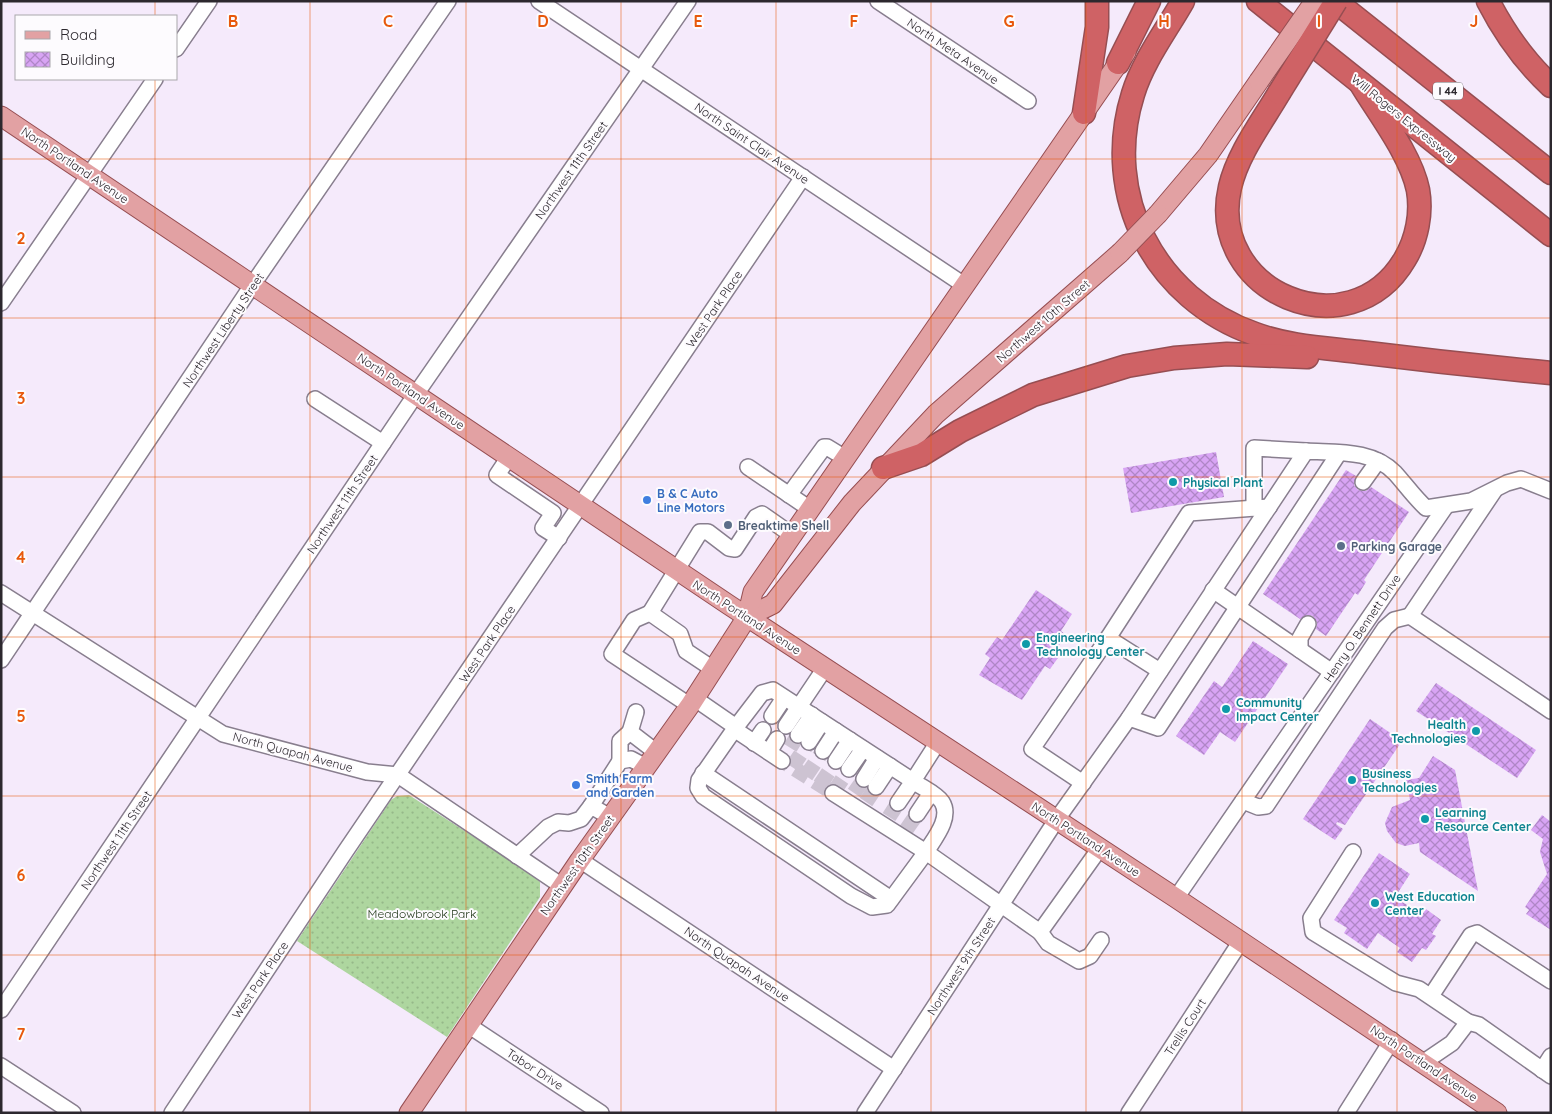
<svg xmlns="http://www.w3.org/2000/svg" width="1552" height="1114" font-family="Quicksand,sans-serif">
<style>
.grass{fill:url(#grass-dots)}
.building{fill:url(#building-cross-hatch)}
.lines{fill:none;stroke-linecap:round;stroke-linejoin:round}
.minor-tunnel{stroke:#cdc3d2;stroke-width:15;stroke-dasharray:15 8;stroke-linecap:butt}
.minor-casing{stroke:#887e8e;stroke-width:18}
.major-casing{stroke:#964e52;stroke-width:21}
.highway-casing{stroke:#964e52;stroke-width:25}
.minor{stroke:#fff;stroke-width:15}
.major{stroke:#e2a1a3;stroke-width:19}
.highway{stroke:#cf6265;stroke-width:22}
.major-bridge-casing{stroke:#964e52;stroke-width:21;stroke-linecap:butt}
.highway-bridge-casing{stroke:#964e52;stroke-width:25;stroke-linecap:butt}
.major-bridge{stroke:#e2a1a3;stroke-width:19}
.highway-bridge{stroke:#cf6265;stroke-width:22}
.grid{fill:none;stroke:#e8590c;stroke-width:1;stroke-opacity:0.55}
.culture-dot{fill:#0f9aa8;stroke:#fdfbfe;stroke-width:2}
.shop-dot{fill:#3f7fe0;stroke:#fdfbfe;stroke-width:2}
.service-dot{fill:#5c6f8a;stroke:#fdfbfe;stroke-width:2}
.labels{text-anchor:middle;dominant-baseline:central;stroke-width:4;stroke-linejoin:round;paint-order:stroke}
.shield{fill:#fdfbfe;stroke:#6b676c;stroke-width:1}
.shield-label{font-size:11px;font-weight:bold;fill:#2c282e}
.street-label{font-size:12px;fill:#2c282e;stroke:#fdfbfe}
.culture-label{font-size:12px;font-weight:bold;fill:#0d838f;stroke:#fdfbfe;text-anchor:start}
.shop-label{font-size:12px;font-weight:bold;fill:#366cbe;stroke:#fdfbfe;text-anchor:start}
.service-label{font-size:12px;font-weight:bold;fill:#4e5e75;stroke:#fdfbfe;text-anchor:start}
.park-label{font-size:12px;fill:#193010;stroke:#fdfbfe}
.grid-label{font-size:16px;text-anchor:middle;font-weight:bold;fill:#e8590c;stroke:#fdfbfe;stroke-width:4;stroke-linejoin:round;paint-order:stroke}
</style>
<defs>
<pattern id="grass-dots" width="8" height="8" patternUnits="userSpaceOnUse" patternTransform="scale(1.25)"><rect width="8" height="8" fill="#aed69f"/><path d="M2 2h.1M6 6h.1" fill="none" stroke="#96b889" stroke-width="1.8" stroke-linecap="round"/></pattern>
<pattern id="building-cross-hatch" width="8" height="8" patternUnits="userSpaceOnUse" patternTransform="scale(1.25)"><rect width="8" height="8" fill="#d8a4f4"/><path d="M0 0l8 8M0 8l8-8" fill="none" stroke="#af86c6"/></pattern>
</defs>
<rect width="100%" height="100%" fill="#f5eafb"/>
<!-- grass -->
<path class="grass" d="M409,795L533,875L540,882V897L447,1037L297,941L391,800L397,796Z"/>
<!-- building -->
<g class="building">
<path d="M1216,452L1224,497L1131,513L1123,468Z"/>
<path d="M1346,470L1356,476L1354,485L1358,490L1366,491L1371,487L1409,512L1364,580L1366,582L1358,595L1355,593L1326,636L1316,629L1317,623L1313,616L1307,615L1300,619L1263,594Z"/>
<path d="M1036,590L1072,614L1061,631L1066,635L1058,647L1063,651L1050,669L1045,666L1022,700L979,675L990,658L985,654L997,637L1002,640Z"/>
<path d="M1253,641L1288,664L1235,742L1220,732L1204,755L1176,736L1214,681L1222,687Z"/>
<path d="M1436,683L1536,750L1517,778L1416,711Z"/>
<path d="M1370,719L1402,741L1345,825L1337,822L1336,824L1343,829L1335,840L1303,819Z"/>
<path d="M1433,756L1455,770L1478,891L1420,852L1419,843L1405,846L1396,843L1387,831L1385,823L1392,807L1410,800L1406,780L1419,778Z"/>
<path d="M1542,815L1551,822V930L1526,914L1529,910L1525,907L1547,874L1540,852L1543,839L1531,830Z"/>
<path d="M1379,853L1410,874L1395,897L1422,915L1426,909L1441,920L1432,934L1436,936L1426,950L1422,948L1412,962L1397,952L1400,948L1378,933L1367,949L1344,933L1347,928L1334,920Z"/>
</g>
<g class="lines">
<!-- minor-tunnel -->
<g class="minor-tunnel">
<path d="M798,735L782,761L833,793L849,769"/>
<path d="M792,767L809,742"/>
<path d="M806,776L823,751"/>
<path d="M820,785L836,761"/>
<path d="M854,793L864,779"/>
<path d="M866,802L876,787"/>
<path d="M889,817L898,803"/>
<path d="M906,830L917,814"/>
</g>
<defs>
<g id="minor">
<path d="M539,1L964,285"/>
<path d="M878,1L1028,101"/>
<path d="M176,49L209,1"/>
<path d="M1,303L155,79"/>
<path d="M315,399L383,443"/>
<path d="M509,457L497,475L553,513L543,528L559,538"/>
<path d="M748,467L810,509"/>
<path d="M1363,482L1378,461"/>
<path d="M789,495L824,447H827L845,458"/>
<path d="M1254,508V448L1306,451"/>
<path d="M1213,590L1332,672"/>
<path d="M1,593L223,734L367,772L398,775L562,886"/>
<path d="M650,613L700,532H708L729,548L735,549L756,517L762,514L792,535"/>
<path d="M1410,616L1494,491"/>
<path d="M1108,638L1189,513L1269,507"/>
<path d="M1300,650V638L1308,624"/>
<path d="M1,660L253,284L448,1"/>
<path d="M694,698L736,727L699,780L698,788L703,796L851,896L872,907L887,905L926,852L833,793"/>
<path d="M689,705L612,654L634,620L650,613L680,634L686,651L713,669"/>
<path d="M636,712L630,732L656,752"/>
<path d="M772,716L784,698"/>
<path d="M1129,718L1158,728L1339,453"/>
<path d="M786,726L825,668"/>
<path d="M736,727L762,693L773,690L913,781L898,803"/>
<path d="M734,729L782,761"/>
<path d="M798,735L812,715"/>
<path d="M809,742L822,722"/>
<path d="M938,742L913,781C921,787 937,794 942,802C952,818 934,839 926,852L1040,932L1100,848"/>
<path d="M754,743L763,730"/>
<path d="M823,751L836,731"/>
<path d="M769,752L777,739"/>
<path d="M620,761V741L630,732"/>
<path d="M836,761L850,740"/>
<path d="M849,769L863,749"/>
<path d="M703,773L891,899"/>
<path d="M864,779L877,758"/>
<path d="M1083,783L1032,749L1108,638L1160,671"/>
<path d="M876,787L890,766"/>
<path d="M1243,801L1258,807L1266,806L1385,628L1394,620L1410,616L1551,711"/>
<path d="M591,806L620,761L631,759L646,767"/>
<path d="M917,814L931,793"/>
<path d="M1353,852L1311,918L1313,932L1396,983L1419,989L1468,1022"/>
<path d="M517,856L548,827L558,822L569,823L581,819L591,806L610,817"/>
<path d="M580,860L894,1069"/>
<path d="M1176,898L1446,506"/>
<path d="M1040,932L1048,943L1079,961L1090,956L1101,940"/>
<path d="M1431,996L1471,935L1477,933L1551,981"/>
<path d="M1,1010L416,394L688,1"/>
<path d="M468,1025L601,1113"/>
<path d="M1424,1062L1452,1043L1468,1022L1479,1025L1551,1076"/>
<path d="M1,1066L73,1113"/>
<path d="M1542,1070L1551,1056"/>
<path d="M172,1113L345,852L803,177"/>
<path d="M865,1113L1057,819L1129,718L1306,451C1336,453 1372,449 1395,473C1405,484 1414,497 1426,508L1471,501L1507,483L1521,479L1551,491"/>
<path d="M1129,1113L1241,941"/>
<path d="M1346,1113L1392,1040"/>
</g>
<g id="major">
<path d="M1,116L729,605L1176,898L1497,1113"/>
<path d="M1158,214L1208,155L1259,81"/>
<path d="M747,617L773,604L852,503L936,414L1120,253"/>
<path d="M409,1113L580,860L691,704L747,617L753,592L1126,52"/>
</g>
<g id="highway">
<path d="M1183,1C1166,31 1143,61 1133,94C1101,196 1155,299 1255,334C1287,346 1325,348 1359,352C1423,360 1487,367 1551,373"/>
<path d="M1258,1L1551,235"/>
<path d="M1335,1L1551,173"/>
<path d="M1488,1C1505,34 1524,61 1551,86"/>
<path d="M1118,63L1149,1"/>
<path d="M1279,93C1262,122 1238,153 1230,187C1206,292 1350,353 1405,259C1417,239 1422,213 1418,190C1411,155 1379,114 1361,84"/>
<path d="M1084,113L1097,27V1"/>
<path d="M883,468L921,455L960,431L1033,395L1127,366L1174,358L1227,354L1307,357"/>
</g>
</defs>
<!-- minor casing -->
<use href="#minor" class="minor-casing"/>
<!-- major casing -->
<use href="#major" class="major-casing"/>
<!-- highway casing -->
<use href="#highway" class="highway-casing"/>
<!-- minor -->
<use href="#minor" class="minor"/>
<!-- major -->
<use href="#major" class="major"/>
<!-- highway -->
<use href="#highway" class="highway"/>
<defs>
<g id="major-bridge">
<path d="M1259,81L1314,2"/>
<path d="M1120,253L1158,214"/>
</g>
<path id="highway-bridge" d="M1279,93L1336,1"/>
</defs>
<!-- major-bridge casing -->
<use href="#major-bridge" class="major-bridge-casing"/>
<!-- highway-bridge casing -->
<use href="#highway-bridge" class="highway-bridge-casing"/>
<!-- major-bridge -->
<use href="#major-bridge" class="major-bridge"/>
<!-- highway-bridge -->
<use href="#highway-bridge" class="highway-bridge"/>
</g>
<!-- grid -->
<path class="grid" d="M155,1V16M310,1V1113M466,1V1113M621,1V1113M776,1V1113M931,1V1113M1086,1V1113M1242,1V1113M1397,1V1113M155,79V1113M1,159H1551M1,318H1551M1,477H1551M1,637H1551M1,796H1551M1,955H1551"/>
<!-- markers -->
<g class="culture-dot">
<circle cx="1173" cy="482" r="5"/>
<circle cx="1026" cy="644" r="5"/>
<circle cx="1226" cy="709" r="5"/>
<circle cx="1476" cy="731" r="5"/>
<circle cx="1352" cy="780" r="5"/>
<circle cx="1425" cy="819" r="5"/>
<circle cx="1375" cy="903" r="5"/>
</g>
<g class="shop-dot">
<circle cx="647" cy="500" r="5"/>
<circle cx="576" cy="785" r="5"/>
</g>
<g class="service-dot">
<circle cx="728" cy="525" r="5"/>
<circle cx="1341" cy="546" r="5"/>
</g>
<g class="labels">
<!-- shield labels -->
<rect class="shield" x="1433" y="82.5" width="30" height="17" rx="4"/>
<g class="shield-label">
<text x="1448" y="91">I 44</text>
</g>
<!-- street labels -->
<g class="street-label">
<text transform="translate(953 51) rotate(34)">North Meta Avenue</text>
<text transform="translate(1404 118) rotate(39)">Will Rogers Expressway</text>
<text transform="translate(752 143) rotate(34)">North Saint Clair Avenue</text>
<text transform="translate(75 165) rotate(34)">North Portland Avenue</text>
<text transform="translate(571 170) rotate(-55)">Northwest 11th Street</text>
<text transform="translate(714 309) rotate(-56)">West Park Place</text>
<text transform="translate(1043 321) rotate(-41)">Northwest 10th Street</text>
<text transform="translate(223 330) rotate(-56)">Northwest Liberty Street</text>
<text transform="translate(411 391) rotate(34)">North Portland Avenue</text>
<text transform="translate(342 504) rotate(-56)">Northwest 11th Street</text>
<text transform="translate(747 617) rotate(33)">North Portland Avenue</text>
<text transform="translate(1362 628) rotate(-56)">Henry O. Bennett Drive</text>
<text transform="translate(487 644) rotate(-56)">West Park Place</text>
<text transform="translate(293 752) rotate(15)">North Quapah Avenue</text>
<text transform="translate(1086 839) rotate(33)">North Portland Avenue</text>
<text transform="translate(116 840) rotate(-56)">Northwest 11th Street</text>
<text transform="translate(577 865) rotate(-55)">Northwest 10th Street</text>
<text transform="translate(737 964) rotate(34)">North Quapah Avenue</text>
<text transform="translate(961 966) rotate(-57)">Northwest 9th Street</text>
<text transform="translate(260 980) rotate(-56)">West Park Place</text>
<text transform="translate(1185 1027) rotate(-57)">Trellis Court</text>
<text transform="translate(1424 1063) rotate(34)">North Portland Avenue</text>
<text transform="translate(535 1069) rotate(33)">Tabor Drive</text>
</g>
<!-- culture labels -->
<g class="culture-label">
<text x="1183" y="482">Physical Plant</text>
<text x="1036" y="637">Engineering<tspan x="1036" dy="14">Technology Center</tspan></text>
<text x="1236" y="702">Community<tspan x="1236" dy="14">Impact Center</tspan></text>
<text x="1466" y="724" text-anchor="end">Health<tspan x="1466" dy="14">Technologies</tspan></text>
<text x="1362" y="773">Business<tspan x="1362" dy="14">Technologies</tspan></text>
<text x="1435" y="812">Learning<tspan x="1435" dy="14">Resource Center</tspan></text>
<text x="1385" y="896">West Education<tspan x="1385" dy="14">Center</tspan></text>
</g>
<!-- shop labels -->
<g class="shop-label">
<text x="657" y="493">B &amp; C Auto<tspan x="657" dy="14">Line Motors</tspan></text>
<text x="586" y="778">Smith Farm<tspan x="586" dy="14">and Garden</tspan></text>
</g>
<!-- service labels -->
<g class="service-label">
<text x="738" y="525">Breaktime Shell</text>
<text x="1351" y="546">Parking Garage</text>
</g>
<!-- park labels -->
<g class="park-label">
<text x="422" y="913">Meadowbrook Park</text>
</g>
</g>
<g class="grid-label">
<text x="233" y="27">B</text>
<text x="388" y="27">C</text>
<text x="543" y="27">D</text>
<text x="698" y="27">E</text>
<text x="854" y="27">F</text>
<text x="1009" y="27">G</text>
<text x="1164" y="27">H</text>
<text x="1319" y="27">I</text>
<text x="1474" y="27">J</text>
<text x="21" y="244">2</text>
<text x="21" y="404">3</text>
<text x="21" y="563">4</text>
<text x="21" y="722">5</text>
<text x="21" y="881">6</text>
<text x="21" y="1040">7</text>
</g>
<!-- border -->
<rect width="1552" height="1114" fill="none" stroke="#2c282e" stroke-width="5"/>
<!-- legend -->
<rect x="15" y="15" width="162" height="65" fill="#fdfbfe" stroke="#a9a7ab"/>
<rect x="25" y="31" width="25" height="8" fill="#e2a1a3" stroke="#a9a7ab"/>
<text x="60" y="40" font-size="15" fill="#2c282e">Road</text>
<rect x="25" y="52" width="25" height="15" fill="url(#building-cross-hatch)" stroke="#a9a7ab"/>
<text x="60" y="65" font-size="15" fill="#2c282e">Building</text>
</svg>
